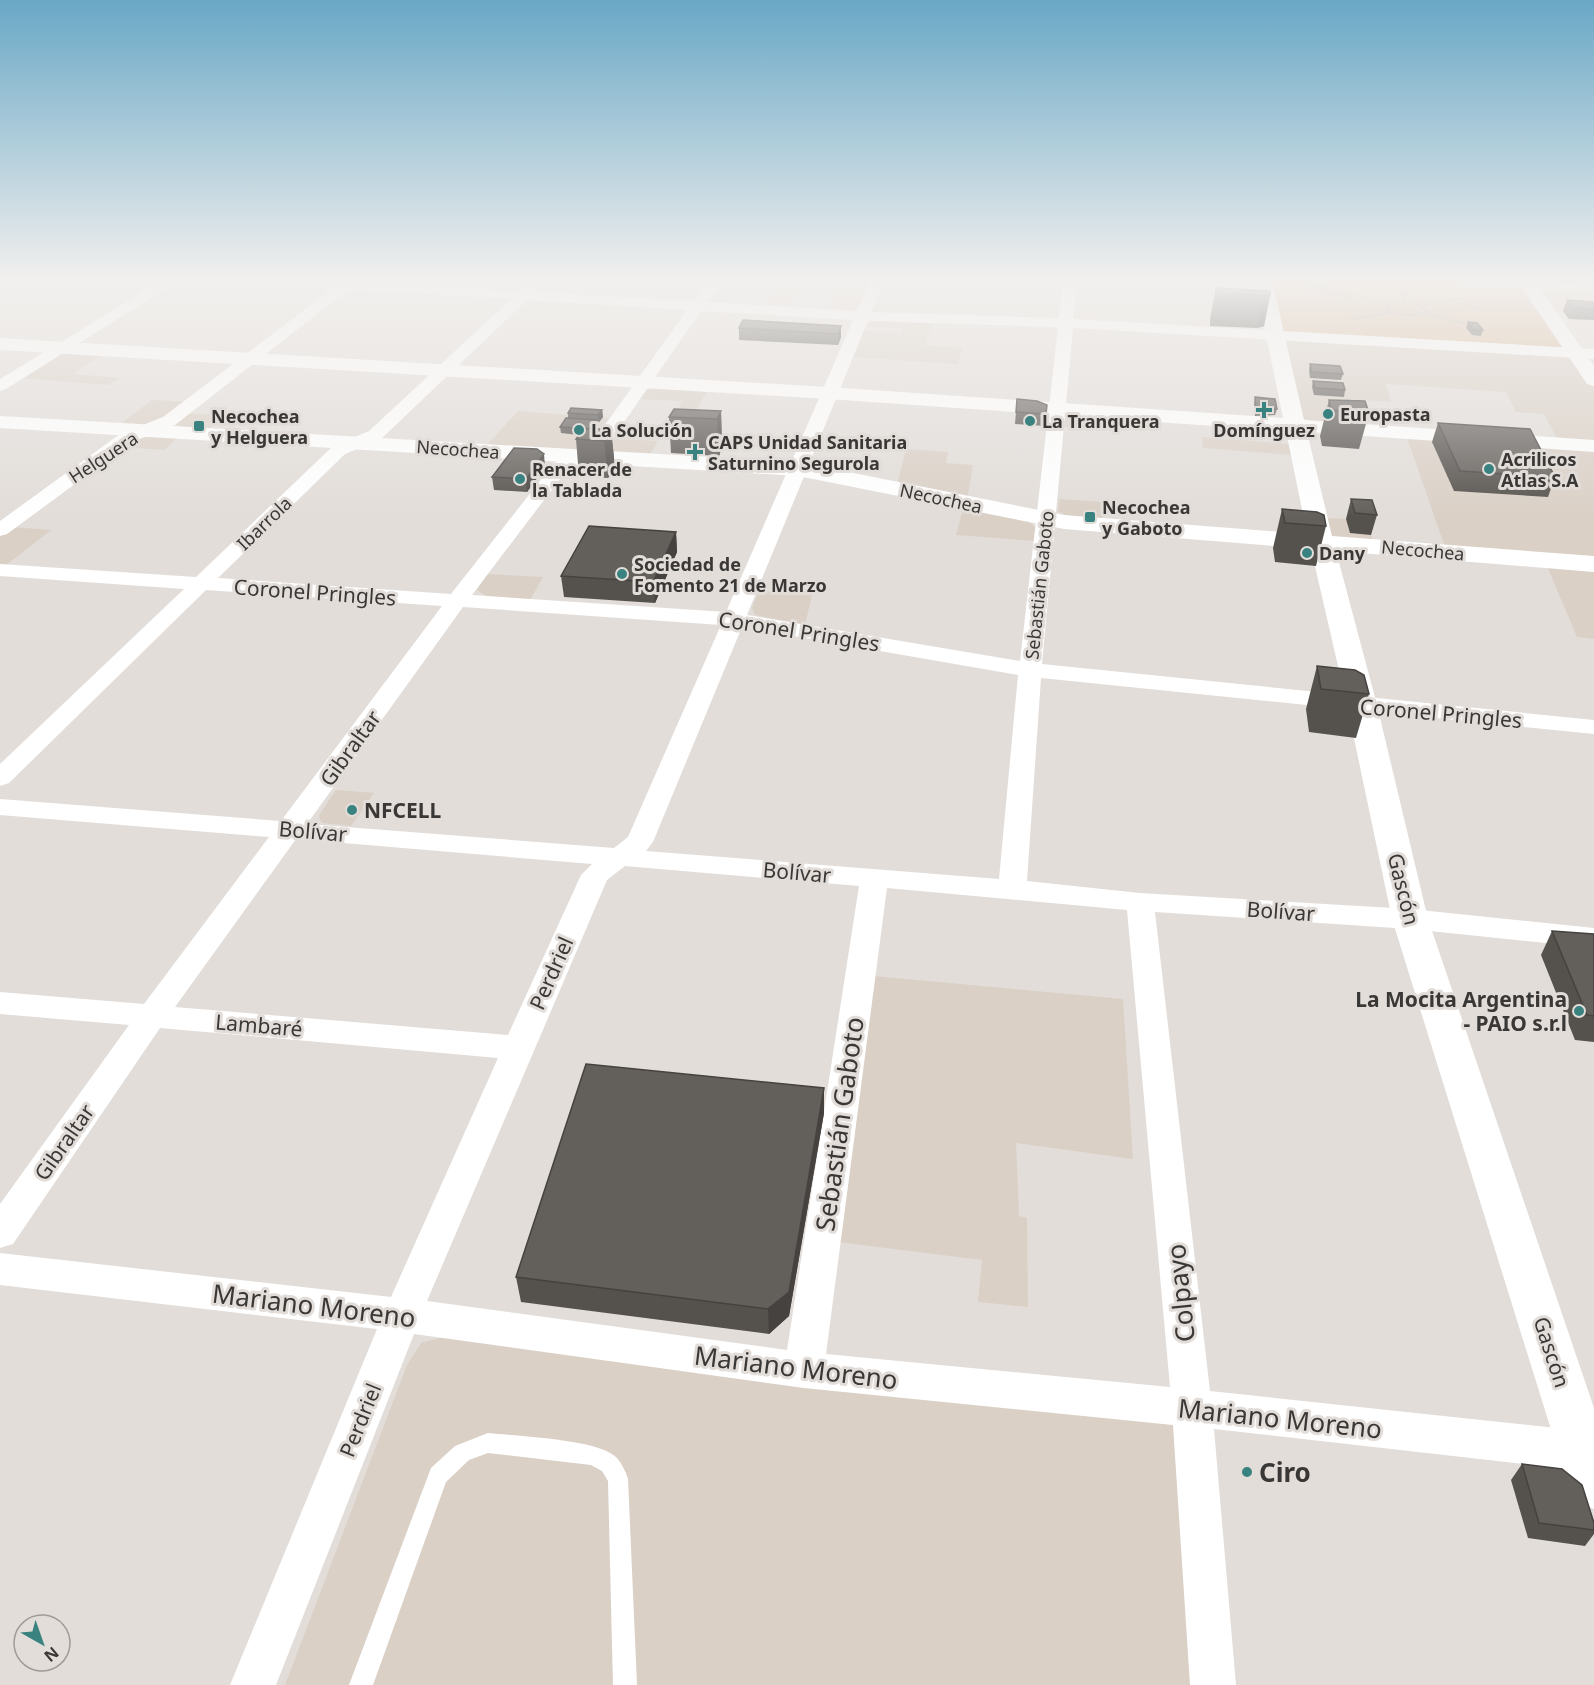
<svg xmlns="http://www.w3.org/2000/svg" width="1594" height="1685" font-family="'Noto Sans',sans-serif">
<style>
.built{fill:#dad0c6}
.green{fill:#d8b999}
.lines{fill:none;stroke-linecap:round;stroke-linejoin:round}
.path{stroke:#a6a29f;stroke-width:2;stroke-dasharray:2 1.5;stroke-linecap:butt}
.service{fill:#fff;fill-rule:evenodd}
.minor{fill:#fff;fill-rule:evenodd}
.tertiary{fill:#fff;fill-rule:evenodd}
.wall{fill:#55524e}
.shaded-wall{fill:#454240}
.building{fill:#635f5b;stroke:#454240;stroke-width:1.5}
.poi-dot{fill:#398280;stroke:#e2ddd9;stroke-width:2}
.labels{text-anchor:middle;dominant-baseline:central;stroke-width:6;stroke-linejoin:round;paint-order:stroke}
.far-poi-label{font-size:18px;font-weight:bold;fill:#3a3836;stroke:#e2ddd9;text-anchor:start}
.far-street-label{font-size:18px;fill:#3a3836;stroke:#e2ddd9}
.street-label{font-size:21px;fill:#3a3836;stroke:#e2ddd9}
.poi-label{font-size:21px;font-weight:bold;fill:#3a3836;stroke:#e2ddd9;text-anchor:start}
.near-street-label{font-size:26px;fill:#3a3836;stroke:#e2ddd9}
.near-poi-label{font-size:26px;font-weight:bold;fill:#3a3836;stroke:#e2ddd9;text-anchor:start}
</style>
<rect width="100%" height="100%" fill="#e2ddd9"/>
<!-- built -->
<g class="built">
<path d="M722,281H870L859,308L847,311H829L838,292L798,289L788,308L767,307L777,289L719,286Z"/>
<path d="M1542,288L1594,289V313L1554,311L1539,289Z"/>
<path d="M871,321H932L925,345L962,348L958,364L853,357L864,331L901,333L903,328L866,326Z"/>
<path d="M1288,340L1572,358L1594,388V443L1558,440L1544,414L1516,412L1506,392L1386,384L1391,402L1351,399L1353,410L1350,425L1308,420L1302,417L1282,341Z"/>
<path d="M68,352L104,353L72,374L120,378L108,385L20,378L60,354Z"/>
<path d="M656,387L708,390L694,413L677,412L682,401L639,399L645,391Z"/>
<path d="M152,400L188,402L162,422L147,426L119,425Z"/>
<path d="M518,411L609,418L587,447L577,451L486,446Z"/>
<path d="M187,413L224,416L206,431L175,425V423Z"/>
<path d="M1108,415L1107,430L1065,427V419L1069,416Z"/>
<path d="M1406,435L1594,449V559L1445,547Z"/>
<path d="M179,436L164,450L121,447L142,437Z"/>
<path d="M1202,437L1290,444L1293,455L1203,448Z"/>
<path d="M611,438L658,441L649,456L609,453Z"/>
<path d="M906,449L948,452L946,463L973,465L967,500L897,485Z"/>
<path d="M1059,499L1103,502L1102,520L1065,515L1058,511Z"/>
<path d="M963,509L1027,521L1037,528V541L956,535Z"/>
<path d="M1325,518L1367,520L1373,541L1332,536L1329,532Z"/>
<path d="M11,527L51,530L5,566H0V535Z"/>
<path d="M1547,566L1594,570V639L1577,637Z"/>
<path d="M487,574L543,577L530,600L488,597L477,590Z"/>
<path d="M759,591L812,595L805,625L755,615L752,607Z"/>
<path d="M336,790L374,793L351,826L323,823L320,820L319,815Z"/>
<path d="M873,976L1123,999L1133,1159L1016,1143L1019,1216L1027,1218L1028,1307L978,1302L982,1260L838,1242Z"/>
<path d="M443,1337L1174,1425L1195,1685H285L407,1365L421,1343Z"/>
</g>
<!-- green -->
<path class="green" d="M1270,281H1425L1515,286L1522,289L1562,347L1560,349L1283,332Z"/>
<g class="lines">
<!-- path -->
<g class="path">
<path d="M1298,281L1388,304"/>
<path d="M1398,281L1405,302"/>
<path d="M1310,289L1351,298L1347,300L1352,301"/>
<path d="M1306,290L1314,292"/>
<path d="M1451,301L1480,309"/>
<path d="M1405,302L1418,305L1427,311C1413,318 1399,316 1386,308L1392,303Z"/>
<path d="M1421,306L1462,298"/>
<path d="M1425,313L1471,325"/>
<path d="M1349,320L1392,312"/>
</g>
<!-- service -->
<path class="service" d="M488,1433C516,1436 600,1439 617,1458C622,1464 626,1472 628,1479L637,1685H613L608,1481L602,1471L591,1465L488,1453L469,1460L446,1482L373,1685H349L431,1468L455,1446Z"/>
<!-- minor -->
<g class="minor">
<path d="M161,281H178L6,389L0,391V379Z"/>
<path d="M277,281H360L520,291L531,284L538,288L535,292L693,301L708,281H722L707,302L857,311L870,281H884L871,312L1059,318L1063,281H1077L1073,319L1594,349V359L1073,328L1042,664L1594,720V734L1041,678L1027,881L1140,893L1410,909L1594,928V948L1410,929L1155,912L1210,1391L1594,1432V1472L1214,1429L1236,1685H1190L1173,1425L804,1388L414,1334L276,1685H230L377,1329L0,1285V1253L391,1297L498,1058L160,1028L13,1244L0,1248V1204L129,1025L0,1014V992L144,1004L269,837L0,815V799L281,821L442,606L206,590L9,783L0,786V764L184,589L0,576V564L196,577L333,446L369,431L511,299L349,289L175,425L132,442L7,534L0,536V521L120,434L163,417L333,288L284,285ZM527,300L687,310L590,446L554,463L451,594L218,578L345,454L381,439ZM701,311L853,320L726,612L472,595L566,471L602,454ZM868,321L1058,327L1020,661L747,615ZM463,607L721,625L628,837L614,848L307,824ZM742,627L1018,675L999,879L646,851L653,842ZM296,839L592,864L581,875L508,1035L175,1007ZM625,866L859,886L787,1350L427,1301L607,880ZM887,888L1127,910L1170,1387L826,1354Z"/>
<path d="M1457,281L1594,283V291L1464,285Z"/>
</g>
<!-- tertiary -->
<g class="tertiary">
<path d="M1255,281H1272L1304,420L1594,440V452L1307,432L1332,536L1594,556V572L1336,551L1377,705L1428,919L1594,1408V1509L1576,1502L1568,1484L1392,919L1347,705L1311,549L1064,529L798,476L0,428V416L798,462L1064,515L1307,534L1286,431L828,399L0,350V338L828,387L1283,418Z"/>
<path d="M1518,281H1535L1594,366V386L1587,384Z"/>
</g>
</g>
<!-- wall -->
<g class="wall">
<path d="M1553,281H1574V283Z"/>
<path d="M1216,288L1270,295L1264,326L1257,328L1210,326V319Z"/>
<path d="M1567,300L1594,302V320L1569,319L1563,311Z"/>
<path d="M1468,322L1483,330L1481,336L1472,335L1466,328Z"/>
<path d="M841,326V337L838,345L739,340V328Z"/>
<path d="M1310,364L1343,374L1341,380L1310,378L1309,370Z"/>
<path d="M1313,381L1345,390L1344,397L1314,395L1312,387Z"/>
<path d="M1255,397L1277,409L1275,415L1255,416L1254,404Z"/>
<path d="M1017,399L1047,405L1045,426L1015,424Z"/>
<path d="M1329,400L1369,413L1359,449L1322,446L1320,436Z"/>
<path d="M602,410L603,417L599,422L597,421V426L596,429L611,430L615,467L608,478L579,476L576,439L579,435L561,433L560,427L568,418V413Z"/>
<path d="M721,411L722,447L719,456L671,453L669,417Z"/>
<path d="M1438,423L1555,477L1548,497L1454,491L1432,442Z"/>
<path d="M545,467L527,492L494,490L492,477Z"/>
<path d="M1351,499L1377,515L1371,535L1350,533L1346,519Z"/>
<path d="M1282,509L1326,526L1316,566L1275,562L1273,548Z"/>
<path d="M676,532L677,552L655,603L564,597L561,576Z"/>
<path d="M1317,666L1369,694L1356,738L1309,732L1306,709Z"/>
<path d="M1552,931L1594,934V1042L1575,1040L1541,955Z"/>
<path d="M824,1088V1113L789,1316L769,1334L521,1302L516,1277Z"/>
<path d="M1522,1464L1594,1523V1534L1585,1546L1528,1538L1511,1480Z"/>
</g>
<!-- shaded-wall -->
<g class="shaded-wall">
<path d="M1270,295L1264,326L1257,328L1264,296Z"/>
<path d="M841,326V337L838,345V334Z"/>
<path d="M602,410L603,417L599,422L598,415Z"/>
<path d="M721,411L722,447L719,456L717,419Z"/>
<path d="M597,420V426L591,435V429Z"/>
<path d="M611,430L615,467L608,478L604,441Z"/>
<path d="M544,454L545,467L527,492L526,479Z"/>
<path d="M676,532L677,552L655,603L653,582Z"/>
<path d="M824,1088V1113L789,1316L769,1334L768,1309Z"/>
</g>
<!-- building -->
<g class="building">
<path d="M1216,288L1270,291V295L1264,296L1216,294Z"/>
<path d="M1567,300L1594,302V309L1572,308Z"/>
<path d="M743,320L841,326L838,334L739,328Z"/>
<path d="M1468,322L1477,323L1483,330H1473Z"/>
<path d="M1310,364L1340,366L1343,374L1312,372Z"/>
<path d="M1313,381L1343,383L1345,390L1315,388Z"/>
<path d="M1255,397L1275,399L1277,409H1256Z"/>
<path d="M1017,399L1037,401L1047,405L1046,414L1016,412Z"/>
<path d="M1329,400L1365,401L1369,413L1331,410Z"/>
<path d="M571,408L602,410L598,415L568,413Z"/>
<path d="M674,409L721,411L717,419L669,417Z"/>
<path d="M566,418L597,420L591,429L560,427Z"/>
<path d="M1438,423L1530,429L1555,477L1460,471Z"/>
<path d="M592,428L611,430L604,441L576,439L583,430Z"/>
<path d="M514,448L537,449L544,454L526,479L492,477Z"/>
<path d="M1351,499L1372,500L1377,515L1355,513Z"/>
<path d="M1282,509L1317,512L1324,515L1326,526L1285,523Z"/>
<path d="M589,526L676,532L653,582L561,576Z"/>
<path d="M1317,666L1355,670L1364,675L1369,694L1321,689Z"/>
<path d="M1552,931L1594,934V1016L1587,1015Z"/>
<path d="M586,1064L824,1088L789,1292L768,1309L516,1277Z"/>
<path d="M1522,1464L1562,1469L1582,1485L1594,1523V1530L1539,1523Z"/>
</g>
<!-- sky -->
<linearGradient id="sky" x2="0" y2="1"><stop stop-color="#69a8c6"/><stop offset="0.54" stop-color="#f2f0ee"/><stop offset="1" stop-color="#f2f0ee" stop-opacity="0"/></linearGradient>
<rect width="1594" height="517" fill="url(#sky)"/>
<!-- markers -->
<g class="poi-dot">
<path d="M1261 401h6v6h6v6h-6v6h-6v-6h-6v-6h6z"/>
<circle cx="1328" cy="414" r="6"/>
<circle cx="1030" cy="421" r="6"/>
<rect x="193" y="420" width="12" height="12" rx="3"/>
<circle cx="579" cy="430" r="6"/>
<path d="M692 443h6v6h6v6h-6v6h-6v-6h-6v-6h6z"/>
<circle cx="1489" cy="469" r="6"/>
<circle cx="520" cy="479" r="6"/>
<rect x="1084" y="511" width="12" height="12" rx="3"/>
<circle cx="1307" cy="553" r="6"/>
<circle cx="622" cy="574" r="6"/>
<circle cx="352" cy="810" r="6"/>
<circle cx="1579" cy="1011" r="6"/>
<circle cx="1247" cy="1472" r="6"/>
</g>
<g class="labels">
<!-- far-poi labels -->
<g class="far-poi-label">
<text x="1340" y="414">Europasta</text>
<text x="211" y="416">Necochea<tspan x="211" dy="21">y Helguera</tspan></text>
<text x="1042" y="421">La Tranquera</text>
<text x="591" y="430">La Solución</text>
<text x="1264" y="430" text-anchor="middle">Domínguez</text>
<text x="708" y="442">CAPS Unidad Sanitaria<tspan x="708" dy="21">Saturnino Segurola</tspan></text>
<text x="1501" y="459">Acrilicos<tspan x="1501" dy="21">Atlas S.A</tspan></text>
<text x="532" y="469">Renacer de<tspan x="532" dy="21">la Tablada</tspan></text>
<text x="1102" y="507">Necochea<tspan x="1102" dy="21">y Gaboto</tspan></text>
<text x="1319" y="553">Dany</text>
<text x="634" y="564">Sociedad de<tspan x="634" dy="21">Fomento 21 de Marzo</tspan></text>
</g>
<!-- far-street labels -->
<g class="far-street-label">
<text transform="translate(458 449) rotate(4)">Necochea</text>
<text transform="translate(103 457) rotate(-33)">Helguera</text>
<text transform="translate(941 498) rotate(12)">Necochea</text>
<text transform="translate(264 523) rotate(-44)">Ibarrola</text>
<text transform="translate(1423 550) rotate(5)">Necochea</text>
<text transform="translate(1039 585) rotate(-84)">Sebastián Gaboto</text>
</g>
<!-- street labels -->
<g class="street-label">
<text transform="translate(315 592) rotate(4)">Coronel Pringles</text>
<text transform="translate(799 631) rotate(9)">Coronel Pringles</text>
<text transform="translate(1441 713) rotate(5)">Coronel Pringles</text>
<text transform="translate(350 748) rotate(-54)">Gibraltar</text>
<text transform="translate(313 831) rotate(5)">Bolívar</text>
<text transform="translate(797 872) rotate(5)">Bolívar</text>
<text transform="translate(1404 889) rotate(76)">Gascón</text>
<text transform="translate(1281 911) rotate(4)">Bolívar</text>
<text transform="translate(551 973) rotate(-66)">Perdriel</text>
<text transform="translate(259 1025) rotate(5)">Lambaré</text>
<text transform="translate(64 1142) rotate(-55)">Gibraltar</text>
<text transform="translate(1552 1352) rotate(72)">Gascón</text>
<text transform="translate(360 1420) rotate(-68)">Perdriel</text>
</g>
<!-- poi labels -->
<g class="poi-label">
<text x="364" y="810">NFCELL</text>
<text x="1567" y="999" text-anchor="end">La Mocita Argentina<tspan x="1567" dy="24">- PAIO s.r.l</tspan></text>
</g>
<!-- near-street labels -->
<g class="near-street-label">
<text transform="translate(839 1124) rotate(-82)">Sebastián Gaboto</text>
<text transform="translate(1180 1293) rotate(-96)">Colpayo</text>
<text transform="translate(314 1305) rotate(7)">Mariano Moreno</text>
<text transform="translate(796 1367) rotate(7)">Mariano Moreno</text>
<text transform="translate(1280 1418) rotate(6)">Mariano Moreno</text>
</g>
<!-- near-poi labels -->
<g class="near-poi-label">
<text x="1259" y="1472">Ciro</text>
</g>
</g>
<!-- north arrow -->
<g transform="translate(42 1643) rotate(140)"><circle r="28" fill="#e2ddd9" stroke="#9f9b98" stroke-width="1.5"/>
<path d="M0-4.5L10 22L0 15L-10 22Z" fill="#398280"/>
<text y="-9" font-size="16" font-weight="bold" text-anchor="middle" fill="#3a3836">N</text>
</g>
</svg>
